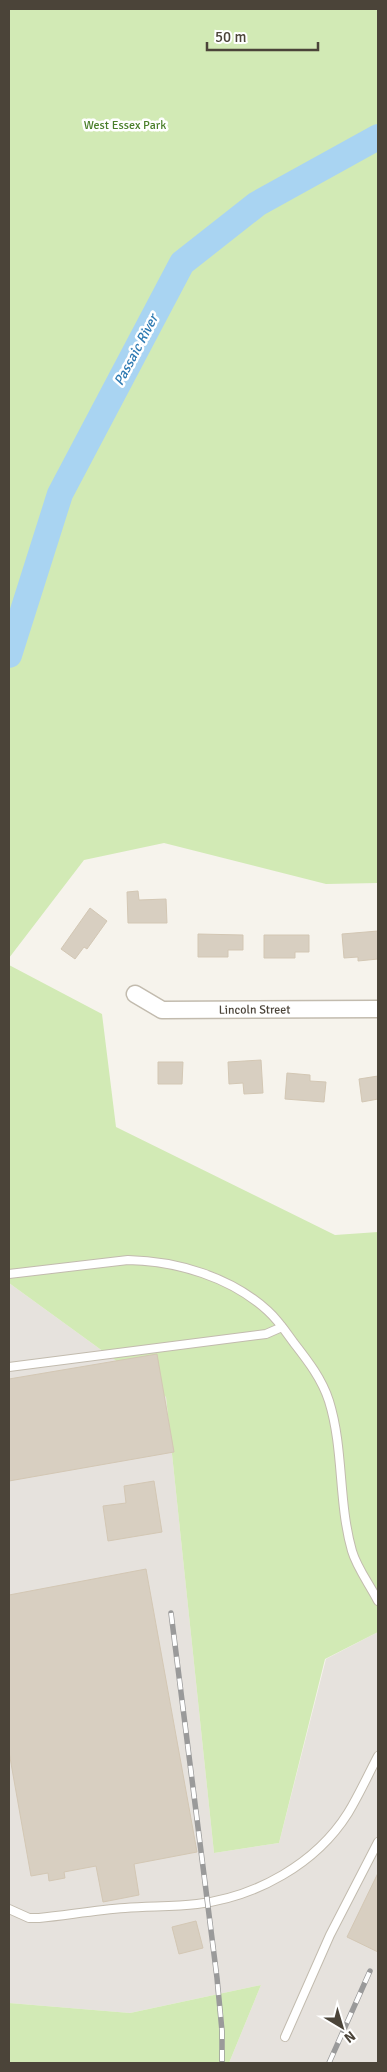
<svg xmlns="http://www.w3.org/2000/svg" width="387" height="2072" font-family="Signika,sans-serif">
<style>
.industrial{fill:#e6e2dd}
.green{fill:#d2eab5}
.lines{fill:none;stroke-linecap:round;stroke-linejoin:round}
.river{stroke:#a9d4f2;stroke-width:26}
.building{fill:#d8cfc1;stroke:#d3c7b4}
.service-casing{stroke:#c2bbae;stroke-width:10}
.minor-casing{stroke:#c2bbae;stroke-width:19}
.service{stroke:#fff;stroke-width:8}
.minor{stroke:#fff;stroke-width:16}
.rail-casing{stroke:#9a9a9a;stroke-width:5.5}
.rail{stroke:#fff;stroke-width:4;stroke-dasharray:11;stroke-linecap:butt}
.labels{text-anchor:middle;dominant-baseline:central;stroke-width:5;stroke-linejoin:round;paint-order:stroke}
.park-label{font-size:12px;fill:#4a7f2a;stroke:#fff}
.street-label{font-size:12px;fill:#4b4439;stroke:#fff}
.water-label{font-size:14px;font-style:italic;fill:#2e7ab2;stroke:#fff}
</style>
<rect width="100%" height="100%" fill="#f6f3ec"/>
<!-- industrial -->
<path class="industrial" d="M9,1283L166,1397L214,1853L279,1843L326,1659L378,1632V2063H229L261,1985L130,2013L9,2003Z"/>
<!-- green -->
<g class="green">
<path d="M9,9H378V883L326,884L164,843L84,860L9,958Z"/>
<path d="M9,965L102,1014L116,1127L335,1235L378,1232V1632L325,1659L279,1843L214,1853L166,1397L9,1283Z"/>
<path d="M261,1985L229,2063H9V2003L130,2013Z"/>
</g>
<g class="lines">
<!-- river -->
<path class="river" d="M9,655L60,494L182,263L257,204L378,137"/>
</g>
<!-- building -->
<g class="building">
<path d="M138,891L139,900L166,899L167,923H128L127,892Z"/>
<path d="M90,908L107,921L87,949L84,947L75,959L61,949Z"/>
<path d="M378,931V959L358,961V957L344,958L342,934Z"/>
<path d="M198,934L243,935V950H228V957H198Z"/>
<path d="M264,935H309V952H295V958H264Z"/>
<path d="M261,1060L263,1093L244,1094L243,1083L229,1084L228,1062Z"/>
<path d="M158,1062H183L182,1084H158Z"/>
<path d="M287,1073L310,1075V1081L326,1082L324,1102L285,1099Z"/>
<path d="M378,1076V1105V1099L362,1102L359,1079Z"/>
<path d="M157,1354L174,1452L9,1481V1379Z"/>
<path d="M154,1481L162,1532L108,1541L103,1506L126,1503L124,1486Z"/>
<path d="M146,1569L197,1852L134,1864L139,1895L103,1902L96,1866L64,1872L65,1878L49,1881L48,1873L31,1876L9,1752V1595Z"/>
<path d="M378,1873V1952L347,1937Z"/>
<path d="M196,1921L203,1948L179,1954L172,1927Z"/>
</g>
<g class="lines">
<defs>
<g id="service">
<path d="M9,1274L128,1260C177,1261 231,1277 268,1311C278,1320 286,1332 294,1343C308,1361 322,1379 329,1401C344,1449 338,1502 352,1551C357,1568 370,1585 378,1601"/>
<path d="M9,1367L266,1334L282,1327"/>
<path d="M9,1909L29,1918H39C68,1915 96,1910 125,1908C149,1906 173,1907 197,1904C256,1897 316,1864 348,1813C359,1795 368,1775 378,1756"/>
<path d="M285,2037L330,1935L378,1842"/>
</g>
<g id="minor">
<path id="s1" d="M135,994L162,1010L378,1009"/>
</g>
</defs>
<!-- service casing -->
<use href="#service" class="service-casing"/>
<!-- minor casing -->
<use href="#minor" class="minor-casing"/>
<!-- service -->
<use href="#service" class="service"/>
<!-- minor -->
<use href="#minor" class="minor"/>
<defs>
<g id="rail">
<path d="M171,1613L217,1978L222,2031V2063"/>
<path d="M329,2063L370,1971"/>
</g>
</defs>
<!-- rail casing -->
<use href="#rail" class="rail-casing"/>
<!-- rail -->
<use href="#rail" class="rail"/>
</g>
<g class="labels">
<!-- park labels -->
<g class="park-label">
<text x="125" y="125">West Essex Park</text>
</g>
<!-- street labels -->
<g class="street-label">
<text stroke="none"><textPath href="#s1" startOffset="124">Lincoln Street</textPath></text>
</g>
<!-- water labels -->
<g class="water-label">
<text transform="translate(136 350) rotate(-62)">Passaic River</text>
</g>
</g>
<!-- border -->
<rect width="387" height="2072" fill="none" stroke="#4b4439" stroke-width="20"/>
<!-- north arrow -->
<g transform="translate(342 2027) rotate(142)" stroke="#ffffff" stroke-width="4" paint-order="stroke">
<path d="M0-4L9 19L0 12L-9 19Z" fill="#4b4439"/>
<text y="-8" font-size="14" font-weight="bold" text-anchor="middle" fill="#4b4439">N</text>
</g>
<!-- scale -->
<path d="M207 42v8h111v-8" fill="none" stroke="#4b4439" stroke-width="2.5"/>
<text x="215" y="42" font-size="15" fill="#4b4439" stroke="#ffffff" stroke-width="4" paint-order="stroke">50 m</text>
</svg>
